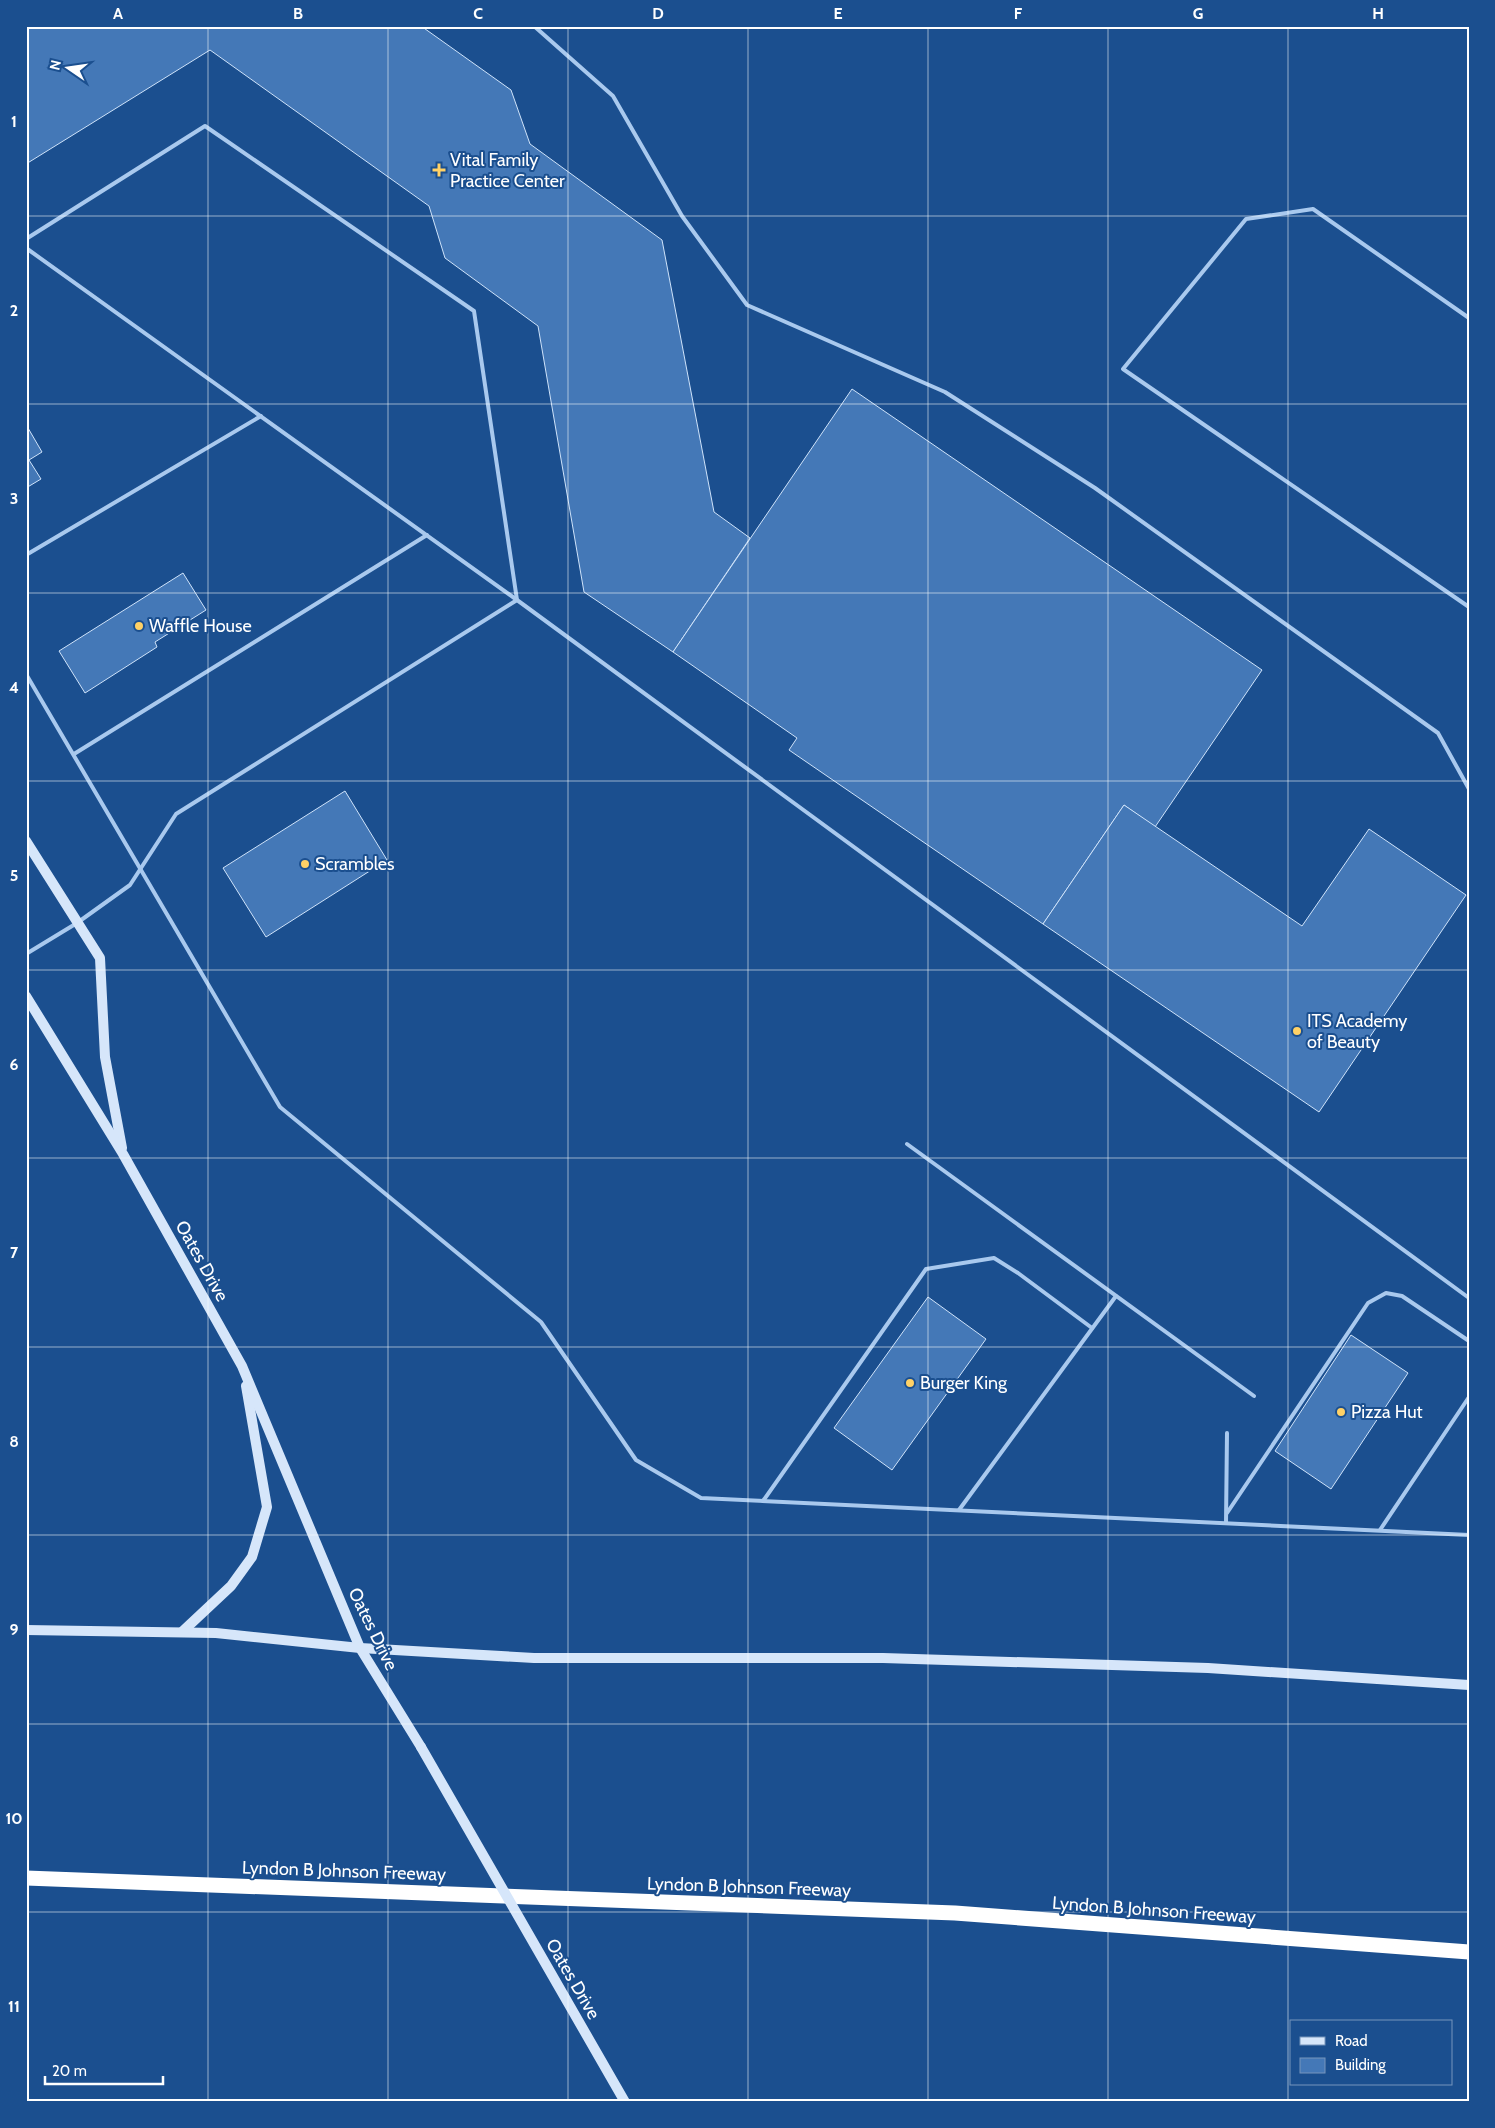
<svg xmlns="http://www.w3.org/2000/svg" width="1495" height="2128" font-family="Cabin,sans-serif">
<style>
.building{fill:#4478b7;stroke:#cfe3fa}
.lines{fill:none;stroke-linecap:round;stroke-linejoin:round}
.service{stroke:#a9c9ee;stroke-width:4}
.secondary{stroke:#d6e6fa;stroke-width:10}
.motorway{stroke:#fff;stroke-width:15}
.secondary-bridge{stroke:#d6e6fa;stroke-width:10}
.grid{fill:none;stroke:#fff;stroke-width:1;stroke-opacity:0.55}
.poi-dot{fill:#ffd166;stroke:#1b4f8f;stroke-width:2}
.labels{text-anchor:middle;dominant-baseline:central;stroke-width:4;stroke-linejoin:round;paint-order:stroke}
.poi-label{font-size:18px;fill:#fff;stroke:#1b4f8f;text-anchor:start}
.street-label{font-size:18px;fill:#fff;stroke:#1b4f8f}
.neatline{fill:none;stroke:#fff;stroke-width:2}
.grid-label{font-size:16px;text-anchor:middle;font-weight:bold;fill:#fff}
</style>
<rect width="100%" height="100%" fill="#1b4f8f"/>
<!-- building -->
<g class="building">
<path d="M26,26H421L511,90L530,144L662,240L714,512L750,538L673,652L584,592L538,326L445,258L429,206L210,50L26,164Z"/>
<path d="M852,389L1262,670L1155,827L1124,805L1043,924L789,750L797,738L673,652Z"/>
<path d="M28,428L42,452L29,460L41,479L26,488Z"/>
<path d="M183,573L206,610L155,642L157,647L85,693L59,651Z"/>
<path d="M345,791L387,860L266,937L223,868Z"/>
<path d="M1124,805L1302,926L1369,829L1466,895L1319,1112L1043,924Z"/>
<path d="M928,1297L986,1339L892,1470L834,1428Z"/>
<path d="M1351,1335L1408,1373L1331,1489L1275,1451Z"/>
</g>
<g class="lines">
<!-- service -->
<g class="service">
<path d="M534,26L613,96L682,216L747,305L945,392L1095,488L1438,733L1469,789"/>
<path d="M26,239L205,126L474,311L517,600L176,814L130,885L77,923L26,954"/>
<path d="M26,248L517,600L1469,1298"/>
<path d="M1469,318L1313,209L1246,219L1123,369L1469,607"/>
<path d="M26,555L261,416"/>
<path d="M26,674L280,1107L541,1322L636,1460L701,1498L1469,1535"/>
<path d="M74,754L427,535"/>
<path d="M907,1144L1254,1396"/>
<path d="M763,1501L926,1269L994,1258L1018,1273L1092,1328"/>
<path d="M959,1510L1116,1296"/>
<path d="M1227,1513L1368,1303L1386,1293L1402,1296L1469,1341"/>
<path d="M1226,1523L1227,1433"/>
<path d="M1380,1530L1469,1397"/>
</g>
<!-- secondary -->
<g class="secondary">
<path d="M26,841L100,958L105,1057L122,1148"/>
<path d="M26,996L123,1154L242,1366L360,1648L421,1747"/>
<path d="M26,1630L216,1633L360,1648L534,1658H883L1208,1668L1469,1685"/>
<path d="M183,1631L231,1586L252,1557L267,1507L246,1386"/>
</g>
<!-- motorway -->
<path class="motorway" d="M26,1878L955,1913L1469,1952"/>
<!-- secondary-bridge -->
<path class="secondary-bridge" d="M421,1747L625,2102"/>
</g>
<!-- grid -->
<path class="grid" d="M208,26V2102M388,26V2102M568,26V2102M748,26V2102M928,26V2102M1108,26V2102M1288,26V2102M26,216H1469M26,404H1469M26,593H1469M26,781H1469M26,970H1469M26,1158H1469M26,1347H1469M26,1535H1469M26,1724H1469M26,1912H1469"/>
<!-- markers -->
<g class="poi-dot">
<path d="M436.5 162.5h5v5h5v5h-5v5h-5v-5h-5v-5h5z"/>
<circle cx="139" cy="626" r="5"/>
<circle cx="305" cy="864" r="5"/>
<circle cx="1297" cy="1031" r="5"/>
<circle cx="910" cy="1383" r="5"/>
<circle cx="1341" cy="1412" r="5"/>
</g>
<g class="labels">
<!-- poi labels -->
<g class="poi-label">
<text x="450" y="160">Vital Family<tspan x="450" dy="21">Practice Center</tspan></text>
<text x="149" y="626">Waffle House</text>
<text x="315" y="864">Scrambles</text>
<text x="1307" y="1021">ITS Academy<tspan x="1307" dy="21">of Beauty</tspan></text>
<text x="920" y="1383">Burger King</text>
<text x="1351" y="1412">Pizza Hut</text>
</g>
<!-- street labels -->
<g class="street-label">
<text transform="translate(202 1261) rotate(61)">Oates Drive</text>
<text transform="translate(373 1629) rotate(64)">Oates Drive</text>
<text transform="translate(344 1871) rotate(2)">Lyndon B Johnson Freeway</text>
<text transform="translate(749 1887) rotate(2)">Lyndon B Johnson Freeway</text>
<text transform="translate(1154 1910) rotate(4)">Lyndon B Johnson Freeway</text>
<text transform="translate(573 1979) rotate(60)">Oates Drive</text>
</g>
</g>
<!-- border -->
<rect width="1495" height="2128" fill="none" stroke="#1b4f8f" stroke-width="55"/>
<!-- legend -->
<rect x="1290" y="2020" width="162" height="65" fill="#1b4f8f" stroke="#7695bc"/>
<rect x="1300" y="2037" width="25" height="8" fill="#d6e6fa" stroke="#7695bc"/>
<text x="1335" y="2046" font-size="15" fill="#ffffff">Road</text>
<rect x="1300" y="2058" width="25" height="15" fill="#4478b7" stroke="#7695bc"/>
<text x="1335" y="2070" font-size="15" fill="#ffffff">Building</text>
<!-- north arrow -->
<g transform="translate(68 68) rotate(283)" stroke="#1b4f8f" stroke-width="4" paint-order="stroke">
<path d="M0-4L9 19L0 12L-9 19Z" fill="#ffffff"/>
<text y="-8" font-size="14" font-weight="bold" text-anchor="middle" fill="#ffffff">N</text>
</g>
<!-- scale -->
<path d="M45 2076v8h118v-8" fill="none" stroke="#ffffff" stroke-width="2.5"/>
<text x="52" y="2076" font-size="15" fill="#ffffff" stroke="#1b4f8f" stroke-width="4" paint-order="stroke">20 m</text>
<rect x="28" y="28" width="1440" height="2072" class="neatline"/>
<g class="grid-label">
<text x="118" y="19">A</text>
<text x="298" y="19">B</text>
<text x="478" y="19">C</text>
<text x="658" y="19">D</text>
<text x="838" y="19">E</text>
<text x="1018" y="19">F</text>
<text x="1198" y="19">G</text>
<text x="1378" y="19">H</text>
<text x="14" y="127">1</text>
<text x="14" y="316">2</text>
<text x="14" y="504">3</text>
<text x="14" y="693">4</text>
<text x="14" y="881">5</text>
<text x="14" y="1070">6</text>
<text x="14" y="1258">7</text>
<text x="14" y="1447">8</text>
<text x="14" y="1635">9</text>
<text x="14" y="1824">10</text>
<text x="14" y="2012">11</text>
</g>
</svg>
